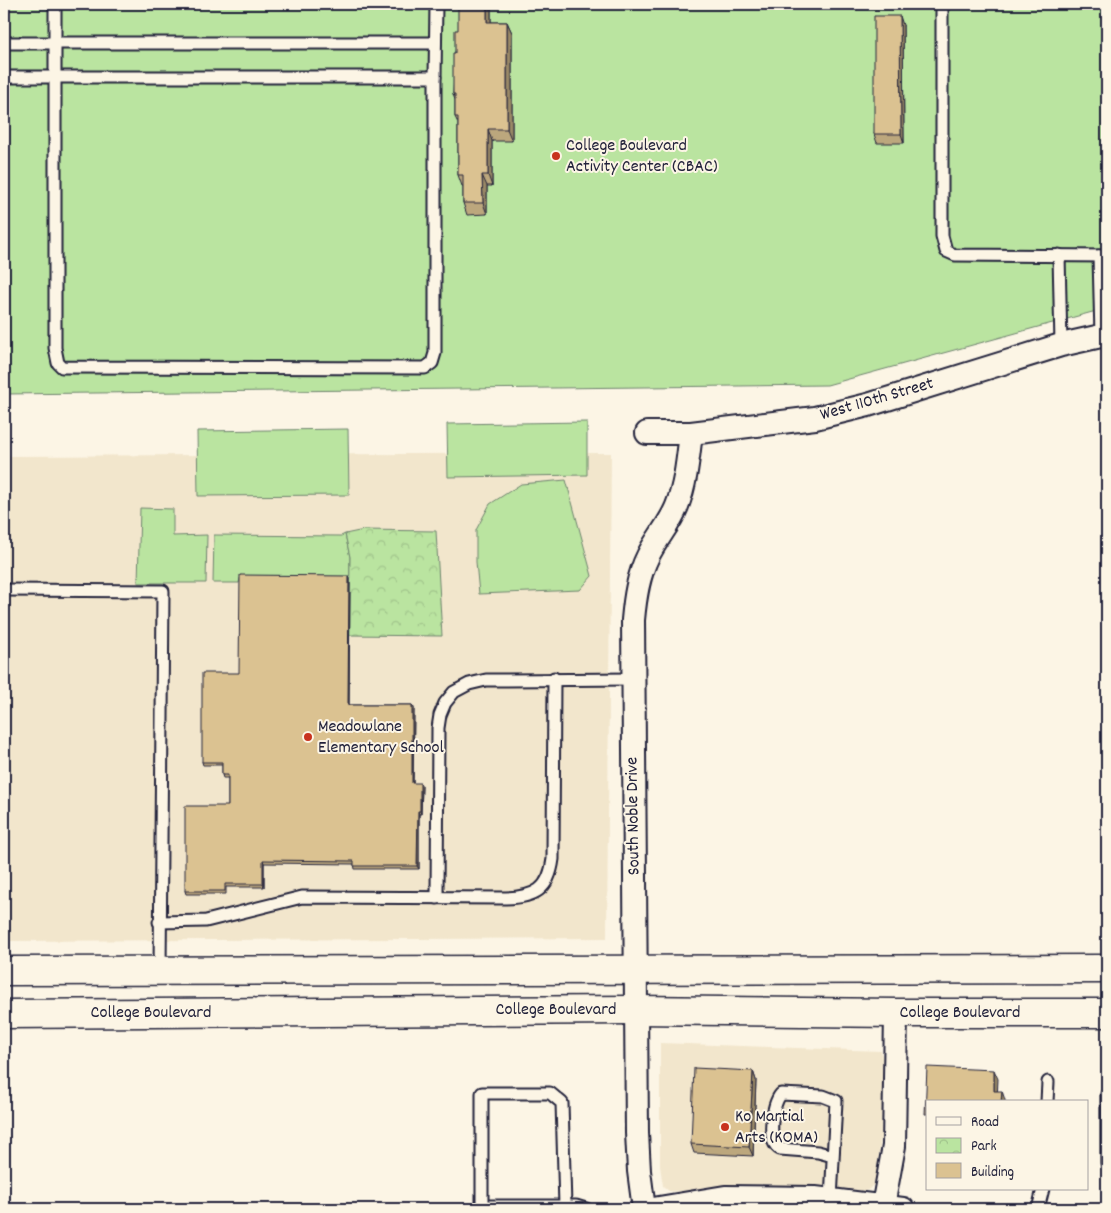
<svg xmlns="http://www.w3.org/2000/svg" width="1111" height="1213" font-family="Dekko,sans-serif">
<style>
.built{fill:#f2e6cc}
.green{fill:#bae4a0;stroke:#6e836e}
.park{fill:url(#park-crowns);stroke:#6e836e}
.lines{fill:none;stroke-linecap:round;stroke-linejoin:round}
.service-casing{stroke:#22223b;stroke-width:15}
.minor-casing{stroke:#22223b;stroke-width:26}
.secondary-casing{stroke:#22223b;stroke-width:31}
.service{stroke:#fcf5e5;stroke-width:11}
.minor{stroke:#fcf5e5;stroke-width:22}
.secondary{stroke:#fcf5e5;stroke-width:28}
.wall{fill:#bca77d;stroke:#22223b}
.shaded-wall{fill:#986;stroke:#22223b}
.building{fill:#dbc291;stroke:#22223b}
.poi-dot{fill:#c8321e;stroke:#fcf5e5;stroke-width:2}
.labels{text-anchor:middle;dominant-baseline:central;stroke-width:4;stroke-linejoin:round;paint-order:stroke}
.poi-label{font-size:18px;fill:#22223b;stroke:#fcf5e5;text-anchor:start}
.street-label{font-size:18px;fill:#22223b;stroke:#fcf5e5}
</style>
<defs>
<pattern id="park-crowns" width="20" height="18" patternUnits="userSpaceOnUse" patternTransform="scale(1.25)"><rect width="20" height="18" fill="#bae4a0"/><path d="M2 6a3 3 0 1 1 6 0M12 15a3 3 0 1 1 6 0" fill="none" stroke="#a0c38b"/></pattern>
</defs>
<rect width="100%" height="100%" fill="#fcf5e5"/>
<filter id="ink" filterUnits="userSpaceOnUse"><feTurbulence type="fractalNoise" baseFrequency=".02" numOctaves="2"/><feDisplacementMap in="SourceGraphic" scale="10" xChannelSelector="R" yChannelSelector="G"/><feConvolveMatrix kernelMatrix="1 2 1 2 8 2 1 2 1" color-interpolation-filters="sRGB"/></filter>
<g filter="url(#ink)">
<!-- built -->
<g class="built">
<path d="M611,453L607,938L4,941V456Z"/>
<path d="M660,1043L881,1051L883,1066L881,1137L877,1171L874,1184L868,1190L861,1192L725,1186L685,1192L669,1191L663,1186L660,1166Z"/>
</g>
<!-- green -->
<g class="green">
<path d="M4,4H1107V308L827,385L4,394Z"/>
<path d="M587,422V475L448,477L447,424Z"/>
<path d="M348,429L349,495L198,496L197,431Z"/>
<path d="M566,480L592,576L580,590L479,594L476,562V530L490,504L521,484Z"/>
<path d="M140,508L173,509V536L207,535L206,583H138Z"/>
<path d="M345,534L350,557V579L240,578L239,583H213L214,535L341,536Z"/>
</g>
<!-- park -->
<path class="park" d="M364,530L436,531L442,636L349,635L350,557L345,534Z"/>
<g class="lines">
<defs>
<g id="service">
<path d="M55,4V348L58,363L62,367L425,368L432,363L435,353V77"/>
<path d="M942,4V236L946,251L955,255L1107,256"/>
<path d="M4,43H435"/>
<path d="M4,77H435L436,4"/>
<path d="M1059,255L1061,345"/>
<path d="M1099,256L1101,336"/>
<path d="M4,590L163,591L160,971"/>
<path d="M437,898L438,728L440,715L445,703L454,692L469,684L486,680H507L633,679"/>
<path d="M159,922L206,921L302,897L506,898C535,897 549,890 553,859L554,678"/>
<path d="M1107,1094V1163"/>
<path d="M1047,1102L1048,1082"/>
<path d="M831,1200L836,1101L823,1096L781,1094C772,1104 766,1142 780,1149L818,1152L833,1156"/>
<path d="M565,1206L562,1103L550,1093H482V1206H576L586,1209"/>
<path d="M1038,1209L1043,1189"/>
</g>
<g id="minor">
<path d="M647,433H691L815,418L868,405L1061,345L1101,336L1107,332"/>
<path d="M883,1206L894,1146L896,1013"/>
<path d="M644,1209L639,1171L637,1133L633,620C635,598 638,576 648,556C656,539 670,524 677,506C686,483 688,457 691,433"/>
<path d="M653,1209L725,1197L815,1198L903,1209"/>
</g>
<g id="secondary">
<path d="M4,971L1107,969"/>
<path d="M4,1014L636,1010L896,1013H1107"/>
</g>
</defs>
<!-- service casing -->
<use href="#service" class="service-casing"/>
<!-- minor casing -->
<use href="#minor" class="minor-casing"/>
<!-- secondary casing -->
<use href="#secondary" class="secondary-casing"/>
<!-- service -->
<use href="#service" class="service"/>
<!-- minor -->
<use href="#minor" class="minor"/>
<!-- secondary -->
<use href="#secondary" class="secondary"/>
</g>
<!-- wall -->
<g class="wall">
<path d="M491,4V22H507L512,33V141H492V186H487V214L467,215L463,203V186H462L458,175V123L455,117V100L453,94L455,53L458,30Z"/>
<path d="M903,25L904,143H877L874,134Z"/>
<path d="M349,576L350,579L349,705H412L414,708L413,783L422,786L421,814H419V869H355L354,864L264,863V887H226V894H186L185,891L228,806V778H223L222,775V765H203L202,762L239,673Z"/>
<path d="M753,1071L756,1080L753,1156L694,1153L691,1144Z"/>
</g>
<!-- shaded-wall -->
<g class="shaded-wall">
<path d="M487,4H491V33L487,22Z"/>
<path d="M900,16L903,25L904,143L901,134Z"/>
<path d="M507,22L512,33V141L507,129Z"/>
<path d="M488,129L492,141V186L488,175Z"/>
<path d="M482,175L487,186V214L483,203Z"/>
<path d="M349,576L350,579L349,708L348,705Z"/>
<path d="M412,705L414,708L413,786L412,783Z"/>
<path d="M420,783L422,786L421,814L420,811Z"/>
<path d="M418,811L419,814V869L417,866Z"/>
<path d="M263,860L264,863V887L263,884Z"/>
<path d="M994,1070L998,1079L997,1100L994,1091Z"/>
<path d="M753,1071L756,1080L753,1156L749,1147Z"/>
<path d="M1002,1091L1005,1100V1102H1001Z"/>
</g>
<!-- building -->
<g class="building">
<path d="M458,4H487V22H507V129H488V175H482L483,203H463V175H458V117H455V94H453V53H455V30H458Z"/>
<path d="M874,16H900L901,134H874Z"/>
<path d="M240,575L349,576L348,705H412V783H420V811H418L417,866H354V861L263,860V884H225V891H185V806H228V775H222V762H202V673H239Z"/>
<path d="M927,1067L994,1070V1091H1002L1001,1102H927V1114H925Z"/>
<path d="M694,1068L753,1071L749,1147L691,1144Z"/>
</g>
</g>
<!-- markers -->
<g class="poi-dot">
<circle cx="556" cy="156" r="5"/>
<circle cx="308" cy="737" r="5"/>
<circle cx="725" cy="1127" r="5"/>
</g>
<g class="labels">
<!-- poi labels -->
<g class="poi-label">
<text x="566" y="146">College Boulevard<tspan x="566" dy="21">Activity Center (CBAC)</tspan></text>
<text x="318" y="727">Meadowlane<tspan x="318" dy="21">Elementary School</tspan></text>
<text x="735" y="1117">Ko Martial<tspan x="735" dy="21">Arts (KOMA)</tspan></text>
</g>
<!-- street labels -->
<g class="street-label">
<text transform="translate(877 400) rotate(-16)">West 110th Street</text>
<text transform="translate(634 816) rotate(-91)">South Noble Drive</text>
<text x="556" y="1010">College Boulevard</text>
<text x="151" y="1013">College Boulevard</text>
<text x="960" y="1013">College Boulevard</text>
</g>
</g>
<!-- margin -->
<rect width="1111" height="1213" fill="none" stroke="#fcf5e5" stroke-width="20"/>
<rect x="10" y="10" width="1091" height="1193" fill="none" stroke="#22223b" stroke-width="2" filter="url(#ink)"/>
<!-- legend -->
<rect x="926" y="1100" width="162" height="90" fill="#fcf5e5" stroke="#a5a1a1"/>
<rect x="936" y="1117" width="25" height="8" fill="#fcf5e5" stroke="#a5a1a1"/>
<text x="971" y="1126" font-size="15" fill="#22223b">Road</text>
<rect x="936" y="1138" width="25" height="15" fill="url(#park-crowns)" stroke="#a5a1a1"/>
<text x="971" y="1150" font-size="15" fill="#22223b">Park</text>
<rect x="936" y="1163" width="25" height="15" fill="#dbc291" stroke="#a5a1a1"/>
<text x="971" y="1176" font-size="15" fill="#22223b">Building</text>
</svg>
